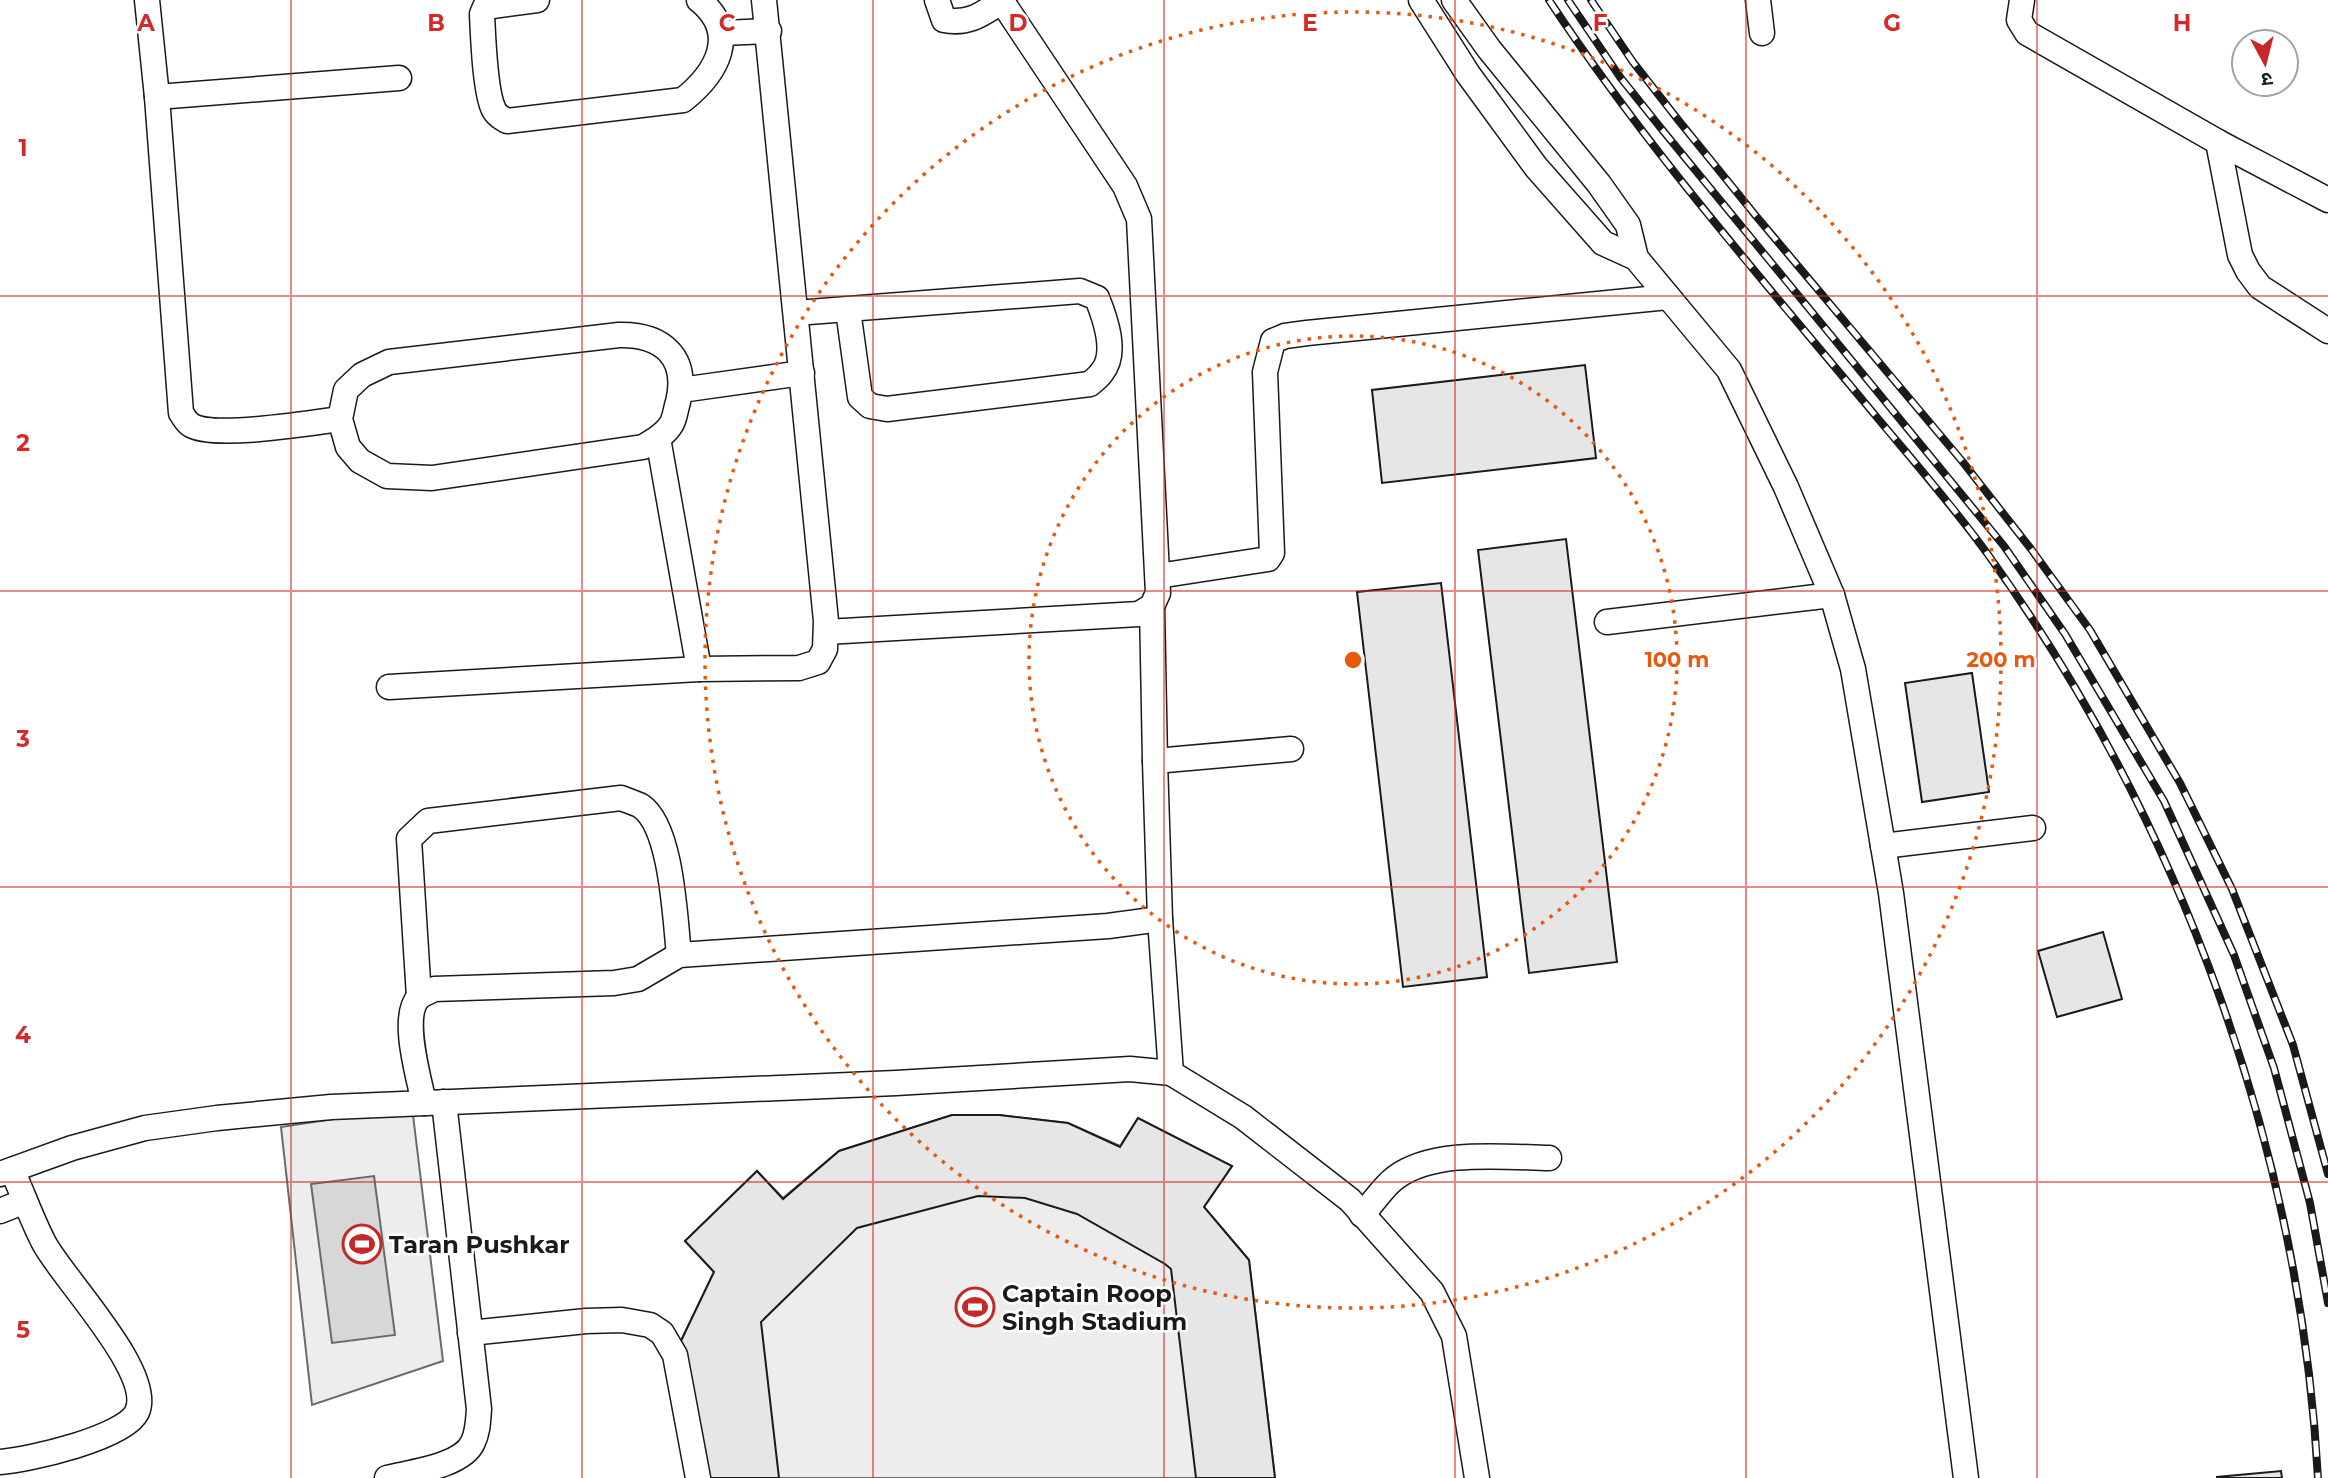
<svg xmlns="http://www.w3.org/2000/svg" width="2328" height="1478" font-family="Montserrat,'Noto Sans Devanagari',sans-serif">
<style>
.built{fill:#ededed;stroke:#6a6a6a;stroke-width:2}
.water{fill:#d7d7d7;stroke:#6a6a6a;stroke-width:2}
.building{fill:#e6e6e6;stroke:#1a1a1a;stroke-width:2}
.lines{fill:none;stroke-linecap:round;stroke-linejoin:round}
.minor-casing{stroke:#1a1a1a;stroke-width:27}
.minor{stroke:#fff;stroke-width:24}
.rail-casing{stroke:#1a1a1a;stroke-width:8}
.rail{stroke:#fff;stroke-width:5;stroke-dasharray:16;stroke-linecap:butt}
.grid{fill:none;stroke:#d62828;stroke-width:2;stroke-opacity:0.55}
.ring{fill:none;stroke:#e8590c;stroke-width:3.5;stroke-dasharray:3.5 7}
.labels{text-anchor:middle;dominant-baseline:central;stroke-width:5;stroke-linejoin:round;paint-order:stroke}
.poi-label{font-size:24px;font-weight:bold;fill:#1a1a1a;stroke:#fff;text-anchor:start}
.grid-label{font-size:23px;text-anchor:middle;font-weight:bold;fill:#d62828;stroke:#fff;stroke-width:5;stroke-linejoin:round;paint-order:stroke}
.centre{fill:#e8590c;stroke:#fff;stroke-width:3.5}
.ring-label{font-size:21px;text-anchor:middle;font-weight:bold;fill:#e8590c;stroke:#fff;stroke-width:5;stroke-linejoin:round;paint-order:stroke}
</style>
<rect width="100%" height="100%" fill="#fff"/>
<!-- built -->
<g class="built">
<path d="M412,1107L443,1361L312,1405L281,1127Z"/>
<path d="M952,1115H999L1068,1123L1120,1146L1138,1118L1232,1166L1204,1207L1249,1260L1275,1478H708L680,1343L714,1272L685,1241L757,1171L783,1198L839,1151Z"/>
</g>
<!-- water -->
<path class="water" d="M374,1176L395,1335L332,1343L311,1184Z"/>
<!-- building -->
<g class="building">
<path d="M1585,365L1596,458L1382,483L1372,390Z"/>
<path d="M1566,539L1617,962L1529,973L1478,550Z"/>
<path d="M1441,583L1487,977L1403,987L1357,592Z"/>
<path d="M1972,673L1989,792L1922,802L1905,683Z"/>
<path d="M2103,932L2122,999L2057,1017L2038,951Z"/>
<path d="M952,1115H999L1068,1123L1120,1147L1138,1118L1232,1166L1204,1207L1249,1260L1275,1478H1196L1171,1269L1165,1264L1077,1214L1025,1198L978,1196L857,1228L761,1322L779,1478H708L680,1343L714,1272L685,1241L757,1171L783,1199L839,1151Z"/>
<path d="M2281,1471L2282,1478H2217V1477Z"/>
</g>
<g class="lines">
<defs>
<g id="minor">
<path d="M147,0L157,97L181,413C184,417 187,423 191,425C213,439 311,423 340,419"/>
<path d="M537,0L485,7L482,14C483,36 485,93 494,110C497,116 502,118 507,121L683,100C717,73 740,33 699,0"/>
<path d="M937,0L944,20C970,25 983,13 1004,0"/>
<path d="M1421,0L1468,74L1536,167L1603,243L1636,258"/>
<path d="M1454,0L1489,49L1599,184L1628,225L1636,258L1729,370L1786,487L1832,595L1853,669L1891,893L1966,1478"/>
<path d="M1758,0L1762,33"/>
<path d="M2022,0L2019,20L2027,33L2218,142L2328,200"/>
<path d="M722,33L769,31"/>
<path d="M157,97L399,78"/>
<path d="M2218,142L2240,255L2248,271L2260,287L2328,331"/>
<path d="M796,313L1080,291L1097,298C1105,318 1118,353 1102,372C1099,377 1094,380 1090,384L887,409L870,406L860,397L848,310"/>
<path d="M619,335C662,334 689,357 678,402C676,408 675,417 672,423C666,434 654,441 643,447L432,478L387,476L360,461L348,447L340,419L346,390L362,375L389,362Z"/>
<path d="M681,390L802,373"/>
<path d="M658,438L699,669"/>
<path d="M1158,576L1268,559L1272,553L1265,372L1273,341L1285,336L1307,333L1668,297"/>
<path d="M1152,606L1155,761"/>
<path d="M1607,622L1832,595"/>
<path d="M826,632L1139,614L1152,606L1158,593L1139,219L1125,186L1001,0"/>
<path d="M389,687L699,669L799,668L818,662L825,649L826,621L764,0"/>
<path d="M1883,846L2033,828"/>
<path d="M419,997L409,839L428,821L621,798C628,801 636,803 641,806C672,827 675,919 679,955"/>
<path d="M1171,1073L1160,919L1155,761L1291,749"/>
<path d="M424,1103C419,1078 400,1016 419,997C422,994 430,992 434,989L614,983L638,979L679,955L1108,926L1160,919"/>
<path d="M0,1174L72,1148L145,1128L217,1118L331,1107L896,1083L1130,1069L1171,1073L1243,1117L1350,1200L1432,1292L1454,1336L1477,1478"/>
<path d="M0,1211L25,1201"/>
<path d="M1362,1215C1373,1203 1383,1187 1395,1178C1433,1149 1503,1157 1549,1158"/>
<path d="M470,1333L586,1321L622,1320L650,1325L662,1333L675,1355L698,1478"/>
<path d="M0,1462C28,1460 125,1438 137,1412C155,1373 63,1279 44,1243C32,1220 23,1194 12,1170"/>
<path d="M387,1478C411,1472 463,1466 473,1442C478,1432 478,1421 479,1409L444,1102"/>
</g>
</defs>
<!-- minor casing -->
<use href="#minor" class="minor-casing"/>
<!-- minor -->
<use href="#minor" class="minor"/>
<defs>
<g id="rail">
<path d="M1549,0C1643,143 1756,272 1865,403C1907,454 1951,503 1989,556C2181,823 2300,1150 2318,1478"/>
<path d="M1568,0L1620,77L1664,132L2004,546L2065,634L2164,801L2234,955L2274,1068L2310,1203L2328,1303"/>
<path d="M1591,0L1633,62L1679,121L1756,216L1962,461L2031,549L2090,630L2180,783L2232,889L2293,1045L2328,1174"/>
</g>
</defs>
<!-- rail casing -->
<use href="#rail" class="rail-casing"/>
<!-- rail -->
<use href="#rail" class="rail"/>
</g>
<!-- grid -->
<path class="grid" d="M291,0V1478M582,0V1478M873,0V1478M1164,0V1478M1455,0V1478M1746,0V1478M2037,0V1478M0,296H2328M0,591H2328M0,887H2328M0,1182H2328"/>
<!-- distance rings -->
<g class="ring">
<circle cx="1353" cy="660" r="324"/>
<circle cx="1353" cy="660" r="648"/>
</g>
<!-- icons -->
<defs>
<symbol id="stadium-ring" viewBox="-11 -11 22 22"><circle r="9.5" fill="#fff" stroke="#c62828" stroke-width="1.5"/><path d="M0-5a6.5 5 0 1 0 0 10a6.5 5 0 1 0 0-10ZM-3.5-1.8h7v3.6h-7Z" fill="#c62828"/></symbol>
</defs>
<g fill-rule="evenodd">
<use href="#stadium-ring" x="340" y="1222" width="44" height="44"/>
<use href="#stadium-ring" x="953" y="1285" width="44" height="44"/>
</g>
<g class="labels">
<!-- poi labels -->
<g class="poi-label">
<text x="389" y="1244">Taran Pushkar</text>
<text x="1002" y="1293">Captain Roop<tspan x="1002" dy="28">Singh Stadium</tspan></text>
</g>
</g>
<g class="grid-label">
<text x="146" y="31">A</text>
<text x="436" y="31">B</text>
<text x="727" y="31">C</text>
<text x="1018" y="31">D</text>
<text x="1310" y="31">E</text>
<text x="1600" y="31">F</text>
<text x="1892" y="31">G</text>
<text x="2182" y="31">H</text>
<text x="23" y="156">1</text>
<text x="23" y="451">2</text>
<text x="23" y="747">3</text>
<text x="23" y="1043">4</text>
<text x="23" y="1338">5</text>
</g>
<circle cx="1353" cy="660" r="10" class="centre"/>
<g class="ring-label">
<text x="1677" y="667">100 m</text>
<text x="2001" y="667">200 m</text>
</g>
<!-- north arrow -->
<g transform="translate(2265 63) rotate(173)"><circle r="33" fill="#ffffff" stroke="#a3a3a3" stroke-width="2"/>
<path d="M0-5L12 26L0 18L-12 26Z" fill="#c62828"/>
<text y="-10" font-size="19" font-weight="bold" text-anchor="middle" fill="#1a1a1a">उ</text>
</g>
</svg>
